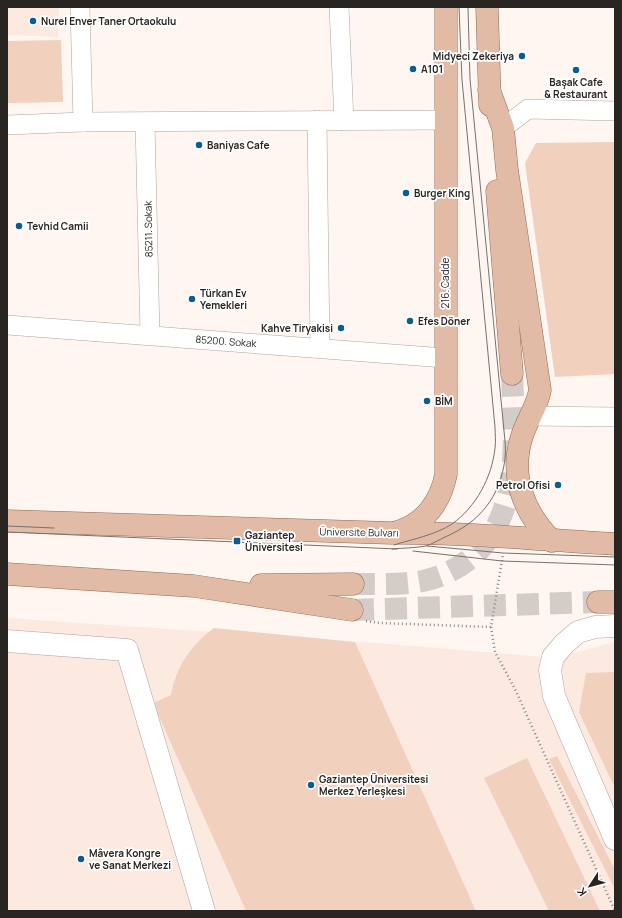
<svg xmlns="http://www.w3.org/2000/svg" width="622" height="918" font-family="Manrope,sans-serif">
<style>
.built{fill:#fce9df}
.green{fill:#f2d0be}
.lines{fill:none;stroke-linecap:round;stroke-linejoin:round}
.primary-tunnel{stroke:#d4ccc9;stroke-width:22;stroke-dasharray:22 11;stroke-linecap:butt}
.street-casing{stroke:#aea49e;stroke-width:20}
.secondary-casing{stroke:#aea49e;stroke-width:23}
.primary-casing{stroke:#946951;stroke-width:23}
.path{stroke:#8d8784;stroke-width:2.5;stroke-dasharray:1 3;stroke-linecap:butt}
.street{stroke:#fff;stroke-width:19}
.secondary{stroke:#fff;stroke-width:22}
.primary{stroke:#e2bba6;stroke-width:22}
.tram{stroke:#76716e;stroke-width:1}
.poi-dot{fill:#0c5d8f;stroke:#fff;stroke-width:1.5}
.labels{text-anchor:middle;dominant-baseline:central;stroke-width:3.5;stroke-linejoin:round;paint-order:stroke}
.poi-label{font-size:10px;font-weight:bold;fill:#292523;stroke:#fff;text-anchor:start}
.street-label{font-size:10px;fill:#292523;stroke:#fff}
</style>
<rect width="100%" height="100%" fill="#fff6f2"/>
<!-- built -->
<g class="built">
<path d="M7,7H59L58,37L7,35Z"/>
<path d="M7,618L389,644L554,658L615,642V911H7Z"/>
</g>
<!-- green -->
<g class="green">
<path d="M61,40L63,102L7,103V41Z"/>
<path d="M615,142V374L555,377L525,163L536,143Z"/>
<path d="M214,628L355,642L476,911H246L153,703L171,695C176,667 191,645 214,628Z"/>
<path d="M615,672V788L579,712L586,673Z"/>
<path d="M557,756L615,870V889L549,759Z"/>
<path d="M527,758L600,911H549L484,778Z"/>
</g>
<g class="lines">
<!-- primary-tunnel -->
<g class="primary-tunnel">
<path d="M353,584C376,584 401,585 423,581C441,577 458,569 472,557C523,514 514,434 512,374"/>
<path d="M352,610L598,602"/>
</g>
<defs>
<g id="street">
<path d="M80,7L83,122"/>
<path d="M339,7L344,121"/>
<path d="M317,120L320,348"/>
<path d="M145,122L150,335"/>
<path d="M7,125L83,122L447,120"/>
<path d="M503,128L528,109L615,111"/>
<path d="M7,325L445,358"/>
<path d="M530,416L615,417"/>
</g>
<g id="secondary">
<path d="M615,626L595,627L578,632L564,644L553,657L550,670L554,696L615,839"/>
<path d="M7,641L127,650L204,911"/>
</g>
<g id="primary">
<path d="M487,7L490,105"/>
<path d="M489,90L503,128L507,170L540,390C537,407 527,420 522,436C509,476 524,513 552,541"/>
<path d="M497,191L512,374"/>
<path d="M7,521L392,533C467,532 541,540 615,544"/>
<path d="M397,532C425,524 441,501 446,474V7"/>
<path d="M7,574L194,586L352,610"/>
<path d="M261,585L353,584"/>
<path d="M598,602H615"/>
</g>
</defs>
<!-- street casing -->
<use href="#street" class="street-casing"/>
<!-- secondary casing -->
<use href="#secondary" class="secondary-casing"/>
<!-- primary casing -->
<use href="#primary" class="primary-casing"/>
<!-- path -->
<g class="path">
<path d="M366,621L380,623L491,627L503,554"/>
<path d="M491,627L495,652L515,689L615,911"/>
</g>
<!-- street -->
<use href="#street" class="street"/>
<!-- secondary -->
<use href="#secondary" class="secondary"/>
<!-- primary -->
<use href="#primary" class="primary"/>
<!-- tram -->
<g class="tram">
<path d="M7,526L54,528"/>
<path d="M7,532L397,549"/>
<path d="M394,545C413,539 435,535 452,524C476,507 492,477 495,448C496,441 495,434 495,427L462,80L459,7"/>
<path d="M427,546L503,553L615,557"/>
<path d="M392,549C403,548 415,548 426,546C432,544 439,540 445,537C480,522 500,497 505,459C506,450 505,440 504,431L470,79L468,7"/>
<path d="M413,551L502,561L615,565"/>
</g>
</g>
<!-- markers -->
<g class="poi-dot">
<circle cx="33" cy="21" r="4"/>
<circle cx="522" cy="56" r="4"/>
<circle cx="413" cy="69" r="4"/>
<circle cx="576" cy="70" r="4"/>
<circle cx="199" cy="145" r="4"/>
<circle cx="406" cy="193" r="4"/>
<circle cx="19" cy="226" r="4"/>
<circle cx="192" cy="299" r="4"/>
<circle cx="410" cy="321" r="4"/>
<circle cx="341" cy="328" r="4"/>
<circle cx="427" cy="401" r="4"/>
<circle cx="558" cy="485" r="4"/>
<rect x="233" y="537" width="8" height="8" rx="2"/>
<circle cx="311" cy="785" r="4"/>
<circle cx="81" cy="859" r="4"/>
</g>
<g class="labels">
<!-- poi labels -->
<g class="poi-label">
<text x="41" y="21">Nurel Enver Taner Ortaokulu</text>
<text x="514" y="56" text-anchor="end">Midyeci Zekeriya</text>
<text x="421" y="69">A101</text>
<text x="576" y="82" text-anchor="middle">Başak Cafe<tspan x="576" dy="12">&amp; Restaurant</tspan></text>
<text x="207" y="145">Baniyas Cafe</text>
<text x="414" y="193">Burger King</text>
<text x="27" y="226">Tevhid Camii</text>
<text x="200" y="293">Türkan Ev<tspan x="200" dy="12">Yemekleri</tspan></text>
<text x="418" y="321">Efes Döner</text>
<text x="333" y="328" text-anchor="end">Kahve Tiryakisi</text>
<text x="435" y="401">BİM</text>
<text x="550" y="485" text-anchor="end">Petrol Ofisi</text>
<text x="245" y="535">Gaziantep<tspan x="245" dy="12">Üniversitesi</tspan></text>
<text x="319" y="779">Gaziantep Üniversitesi<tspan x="319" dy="12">Merkez Yerleşkesi</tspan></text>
<text x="89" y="853">Mâvera Kongre<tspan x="89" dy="12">ve Sanat Merkezi</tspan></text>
</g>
<!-- street labels -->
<g class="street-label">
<text transform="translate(148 229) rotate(-91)">85211. Sokak</text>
<text transform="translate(445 283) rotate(-90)">216. Cadde</text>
<text transform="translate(226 341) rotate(4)">85200. Sokak</text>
<text transform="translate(359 532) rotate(1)">Üniversite Bulvarı</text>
</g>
</g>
<!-- border -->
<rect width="622" height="918" fill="none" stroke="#292523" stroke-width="16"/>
<!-- north arrow -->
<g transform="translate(590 886) rotate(234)" stroke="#ffffff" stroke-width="3" paint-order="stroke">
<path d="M0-3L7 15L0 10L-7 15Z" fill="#292523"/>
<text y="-6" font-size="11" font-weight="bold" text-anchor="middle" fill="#292523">K</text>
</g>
</svg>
